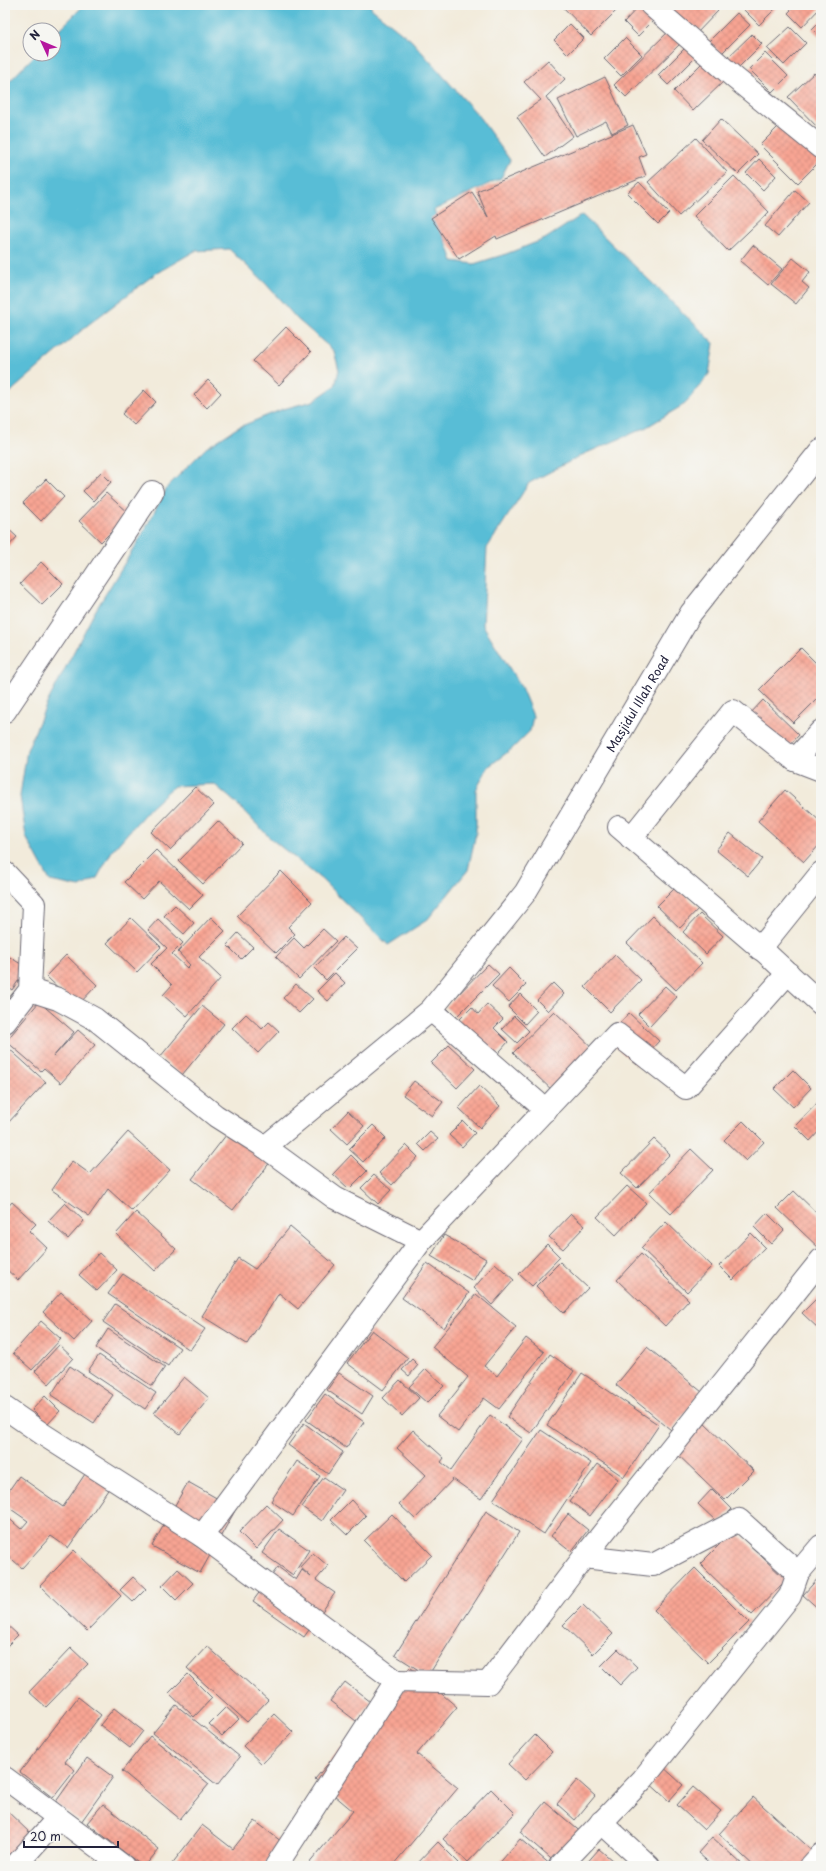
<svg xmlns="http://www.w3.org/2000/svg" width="826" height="1871" font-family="'Playpen Sans',sans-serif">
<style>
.water{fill:#58bdd6;stroke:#3d7088}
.building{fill:url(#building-cross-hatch)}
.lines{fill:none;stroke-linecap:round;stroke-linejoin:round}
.street-casing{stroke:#6b6873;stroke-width:24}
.street{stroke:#fff;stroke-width:22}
.labels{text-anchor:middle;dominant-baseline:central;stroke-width:3;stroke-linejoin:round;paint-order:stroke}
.street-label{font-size:12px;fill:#22223b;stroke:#f6f6f2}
</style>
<defs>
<pattern id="building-cross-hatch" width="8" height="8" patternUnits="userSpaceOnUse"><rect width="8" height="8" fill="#f8a493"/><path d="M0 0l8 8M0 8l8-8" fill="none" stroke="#d48d80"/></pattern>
</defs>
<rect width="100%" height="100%" fill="#f6f6f2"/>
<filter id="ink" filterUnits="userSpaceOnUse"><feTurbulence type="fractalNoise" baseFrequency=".025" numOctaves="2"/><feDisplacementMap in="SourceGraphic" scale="8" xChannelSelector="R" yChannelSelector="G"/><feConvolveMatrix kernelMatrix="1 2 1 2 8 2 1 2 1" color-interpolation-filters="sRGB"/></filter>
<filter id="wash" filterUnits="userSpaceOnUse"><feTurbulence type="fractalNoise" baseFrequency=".012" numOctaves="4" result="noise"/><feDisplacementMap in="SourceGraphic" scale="16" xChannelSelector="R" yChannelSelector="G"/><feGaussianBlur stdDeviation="0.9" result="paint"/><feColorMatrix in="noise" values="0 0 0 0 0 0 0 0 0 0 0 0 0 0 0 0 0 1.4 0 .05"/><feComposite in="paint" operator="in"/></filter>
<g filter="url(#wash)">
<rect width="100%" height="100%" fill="#f2ebdb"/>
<!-- water -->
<path class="water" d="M84,5H370L372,9L411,40L477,114L510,160L501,178L434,210L453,261L474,264L506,254L545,239L582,215L714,343L709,374L685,404L645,428L584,454L529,483L487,548L483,625L521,687L533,716L530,731L513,748L488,767L476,790V833L468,870L427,920L388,945L321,879L270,838L236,803L214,784L174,786L150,808L112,851L97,878L80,887L50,881L26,837L20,796L27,750L48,701L94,613L143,533L168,486L206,448L237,428L283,409L313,401L335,386L339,370L334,351L297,319L266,284L229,249L195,251L155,274L89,324L16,387L5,398V86L36,54H54V35Z"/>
<g id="blocks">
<!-- building -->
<g class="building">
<path d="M561,5H622L591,36Z"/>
<path d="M640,5H649L659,15L638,36L624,22Z"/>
<path d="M663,5H712L718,11L695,35Z"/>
<path d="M739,5H779L759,25Z"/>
<path d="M796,5H821V7L802,27L788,13Z"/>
<path d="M737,13L750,25L721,54L708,42Z"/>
<path d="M821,20V38L812,29Z"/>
<path d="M570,24L584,38L568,54L554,40Z"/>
<path d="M673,27L685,39L626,97L614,85Z"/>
<path d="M790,27L806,43L784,65L767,48Z"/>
<path d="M752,34L762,44L735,71L725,60Z"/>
<path d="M625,38L642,55L621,76L604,59Z"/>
<path d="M690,43L700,53L668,85L658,75Z"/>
<path d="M765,53L788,76L772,92L749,69Z"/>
<path d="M706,59L726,79L693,111L674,91Z"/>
<path d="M548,60L565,79L546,97L573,136L545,157L517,117L541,100L524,82Z"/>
<path d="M814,73L821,80V131L788,97Z"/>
<path d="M605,77L628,125L612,133L606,121L576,136L558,100Z"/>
<path d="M721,119L758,154L738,174L702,140Z"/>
<path d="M783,122L821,160L798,183L760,145Z"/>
<path d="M633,125L646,154L639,157L646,176L497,239L496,236L459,259L431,218L472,192L488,217L477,191Z"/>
<path d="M696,138L727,172L679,216L648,182Z"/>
<path d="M759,159L776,176L763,190L746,173Z"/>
<path d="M734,176L769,212L728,251L694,216Z"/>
<path d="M639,182L669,213L658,224L627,193Z"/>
<path d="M795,190L809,202L778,237L765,226Z"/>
<path d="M753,245L782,269L768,285L740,261Z"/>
<path d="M793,258L810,272L802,282L809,288L796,304L771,284Z"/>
<path d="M286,327L311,352L279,385L253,361Z"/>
<path d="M208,380L221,393L207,408L194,395Z"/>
<path d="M144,390L156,402L134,425L122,414Z"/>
<path d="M101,472L111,482L93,501L83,491Z"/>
<path d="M46,479L64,497L41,521L23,503Z"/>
<path d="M106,493L129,514L101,542L79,521Z"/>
<path d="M5,526L17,537L5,550Z"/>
<path d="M41,562L63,584L42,605L20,584Z"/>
<path d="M801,648L821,668V695L793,723L759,690Z"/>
<path d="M763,700L799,735L785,750L749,715Z"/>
<path d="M195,787L214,805L170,850L151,832Z"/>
<path d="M785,790L821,822V843L804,862L758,821Z"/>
<path d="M218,821L242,843L203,884L179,861Z"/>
<path d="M730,833L762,859L748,876L716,850Z"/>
<path d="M156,850L203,895L189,909L159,881L142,899L124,882Z"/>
<path d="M281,871L312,902L288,927L295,934L276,953L237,916Z"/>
<path d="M676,887L699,908L680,928L657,906Z"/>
<path d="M175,905L194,923L184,934L164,916Z"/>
<path d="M700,914L723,936L706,954L683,932Z"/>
<path d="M653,916L702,963L676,990L627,943Z"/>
<path d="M211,917L225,931L199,957L221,978L187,1016L163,995L172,985L151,964L167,948L148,930L158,919L183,943L172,954L187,968L190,965L178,952Z"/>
<path d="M131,918L161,947L137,972L107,943Z"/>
<path d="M323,929L336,941L299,979L276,957L294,938L304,948Z"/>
<path d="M238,933L253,947L241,959L227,945Z"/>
<path d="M344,937L357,949L326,980L314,968Z"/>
<path d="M5,954L27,968L12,990L5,985Z"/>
<path d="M66,955L97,985L77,1006L46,976Z"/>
<path d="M615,955L641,980L610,1012L585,987Z"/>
<path d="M488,964L499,974L456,1017L446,1007Z"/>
<path d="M509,968L526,985L509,1002L492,986Z"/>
<path d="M335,973L345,983L328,1001L317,991Z"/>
<path d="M553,983L564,994L548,1011L537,1000Z"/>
<path d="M296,984L313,999L299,1013L283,998Z"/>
<path d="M665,986L677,997L650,1026L638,1014Z"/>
<path d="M520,994L537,1011L525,1024L508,1007Z"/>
<path d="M39,1002L74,1032L53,1057L78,1030L95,1045L61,1083L44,1068L41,1071L6,1041Z"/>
<path d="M487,1004L503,1019L494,1028L508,1042L494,1058L457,1022L472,1007L478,1014Z"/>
<path d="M202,1006L224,1024L182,1075L160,1057Z"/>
<path d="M554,1011L596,1051L555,1093L513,1053Z"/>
<path d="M629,1013L659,1041L637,1065L606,1038Z"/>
<path d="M246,1014L262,1029L269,1022L279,1031L258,1053L232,1028Z"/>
<path d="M514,1016L529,1031L517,1043L502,1029Z"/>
<path d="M5,1045L46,1082L7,1124L5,1122Z"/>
<path d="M449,1045L475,1069L457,1088L431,1063Z"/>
<path d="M793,1070L811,1088L793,1107L774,1089Z"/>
<path d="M414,1081L443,1102L432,1116L403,1095Z"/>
<path d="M479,1086L500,1106L480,1128L459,1108Z"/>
<path d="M821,1099V1129L810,1141L795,1126Z"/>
<path d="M348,1111L364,1126L347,1144L331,1129Z"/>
<path d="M463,1121L475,1133L462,1147L449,1135Z"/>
<path d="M743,1121L764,1142L746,1161L724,1140Z"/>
<path d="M373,1125L386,1138L363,1162L349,1149Z"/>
<path d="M230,1130L271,1161L233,1210L192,1179Z"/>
<path d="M128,1132L170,1170L132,1211L108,1189L89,1216L52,1190L72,1161L90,1174Z"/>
<path d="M430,1132L438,1139L425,1151L418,1144Z"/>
<path d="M654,1139L670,1154L637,1188L621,1173Z"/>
<path d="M406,1145L418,1157L392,1185L379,1173Z"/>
<path d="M691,1149L713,1170L671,1214L649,1193Z"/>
<path d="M351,1155L367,1171L349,1189L333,1174Z"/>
<path d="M374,1175L391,1190L378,1204L361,1188Z"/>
<path d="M627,1186L646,1203L616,1235L597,1217Z"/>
<path d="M794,1191L821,1217V1250L777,1208Z"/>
<path d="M12,1202L36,1224L29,1231L47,1248L18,1280L5,1268V1210Z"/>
<path d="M65,1203L84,1221L68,1239L48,1221Z"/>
<path d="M136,1212L176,1249L155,1271L116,1234Z"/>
<path d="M767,1213L784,1230L771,1244L754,1227Z"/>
<path d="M571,1214L585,1226L563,1249L549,1237Z"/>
<path d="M666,1222L712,1266L687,1292L641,1248Z"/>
<path d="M290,1227L335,1265L298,1309L279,1293L247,1344L202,1316L238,1258L255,1269Z"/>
<path d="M751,1233L765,1247L733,1280L719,1266Z"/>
<path d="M444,1235L486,1259L473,1281L431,1256Z"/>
<path d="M547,1244L560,1257L532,1286L519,1274Z"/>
<path d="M99,1253L117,1270L97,1291L79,1275Z"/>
<path d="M641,1254L689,1300L665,1326L617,1280Z"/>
<path d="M560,1262L588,1288L564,1313L536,1286Z"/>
<path d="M427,1263L469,1293L444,1328L402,1298Z"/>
<path d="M495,1263L514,1280L492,1305L474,1288Z"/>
<path d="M123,1274L205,1329L190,1350L108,1294Z"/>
<path d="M61,1292L92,1321L74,1341L43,1312Z"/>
<path d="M476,1294L516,1327L484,1366L497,1376L526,1338L544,1352L499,1409L484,1398L458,1432L437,1416L468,1377L432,1347Z"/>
<path d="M818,1297L821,1300V1331L802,1313Z"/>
<path d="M115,1304L180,1348L168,1366L103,1322Z"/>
<path d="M41,1321L61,1339L32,1370L13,1353Z"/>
<path d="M108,1329L165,1367L152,1386L96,1348Z"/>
<path d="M372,1330L408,1358L383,1390L347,1363Z"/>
<path d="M59,1345L73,1358L49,1384L35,1371Z"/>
<path d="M647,1347L702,1392L671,1430L616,1385Z"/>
<path d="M550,1354L574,1371L531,1433L507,1417Z"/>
<path d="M99,1355L156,1393L145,1409L88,1371Z"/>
<path d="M412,1359L418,1365L409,1376L402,1370Z"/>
<path d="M70,1366L113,1395L94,1423L51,1395Z"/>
<path d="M426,1369L444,1386L427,1403L409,1387Z"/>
<path d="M339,1373L373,1396L362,1414L327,1390Z"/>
<path d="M582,1373L659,1425L624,1477L547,1425Z"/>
<path d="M184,1377L209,1398L180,1434L154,1413Z"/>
<path d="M400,1380L419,1398L402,1416L383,1398Z"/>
<path d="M325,1394L364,1422L346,1448L306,1420Z"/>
<path d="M45,1396L60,1411L47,1425L32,1410Z"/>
<path d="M490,1415L523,1439L481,1499L453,1479L415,1519L399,1504L426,1475L397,1448L413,1430L444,1458L441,1462L451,1470Z"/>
<path d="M304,1423L343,1452L328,1474L288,1445Z"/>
<path d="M704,1423L754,1471L725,1500L675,1452Z"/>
<path d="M541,1430L591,1463L544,1534L493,1500Z"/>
<path d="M297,1461L320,1476L293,1516L271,1501Z"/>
<path d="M598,1464L618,1479L590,1516L570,1501Z"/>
<path d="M87,1471L110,1487L68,1548L51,1536L22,1568L5,1553V1515L21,1529L28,1521L5,1505V1496L19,1476L63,1507Z"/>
<path d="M324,1477L343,1490L322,1521L302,1507Z"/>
<path d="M188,1482L236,1509L200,1573L152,1546Z"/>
<path d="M712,1489L732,1509L718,1523L698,1504Z"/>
<path d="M351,1500L366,1516L347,1535L331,1520Z"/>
<path d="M266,1504L283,1520L256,1549L239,1532Z"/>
<path d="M486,1511L519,1532L428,1676L395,1655Z"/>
<path d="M392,1514L432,1555L404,1582L364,1541Z"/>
<path d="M568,1514L588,1530L571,1552L551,1536Z"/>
<path d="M279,1529L309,1550L293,1575L262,1553Z"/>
<path d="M734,1530L786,1580L752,1615L700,1564Z"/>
<path d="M74,1550L121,1596L87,1631L40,1586Z"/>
<path d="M313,1553L328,1566L316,1580L335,1593L304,1637L253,1601L278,1567L296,1580L302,1570L311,1577L300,1567Z"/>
<path d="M695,1568L749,1622L708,1663L654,1610Z"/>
<path d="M178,1569L193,1583L176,1600L162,1586Z"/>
<path d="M821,1575V1611L803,1595Z"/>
<path d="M133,1577L146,1589L133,1602L120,1590Z"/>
<path d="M583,1605L613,1634L593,1654L563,1625Z"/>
<path d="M5,1623L18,1635L5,1648Z"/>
<path d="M207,1646L268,1700L247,1722L187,1668Z"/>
<path d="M71,1648L88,1664L46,1707L29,1692Z"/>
<path d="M618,1649L637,1667L620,1685L601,1666Z"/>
<path d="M410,1667L457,1707L417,1754L458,1788L392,1866H307L353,1811L315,1779Z"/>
<path d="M188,1674L212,1698L194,1717L169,1693Z"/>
<path d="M345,1682L371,1702L356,1721L330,1701Z"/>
<path d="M78,1697L101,1715L65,1762L75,1770L53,1798L20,1772Z"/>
<path d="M176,1705L240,1757L217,1785L153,1733Z"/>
<path d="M226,1707L239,1719L222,1736L209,1724Z"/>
<path d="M114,1708L143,1731L130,1748L100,1725Z"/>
<path d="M274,1714L293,1732L262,1764L243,1746Z"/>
<path d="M535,1735L552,1752L525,1780L508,1764Z"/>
<path d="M150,1736L209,1784L180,1819L122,1771Z"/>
<path d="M87,1758L113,1777L81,1822L55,1803Z"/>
<path d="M661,1765L683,1785L669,1801L647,1781Z"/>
<path d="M577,1780L595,1796L575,1820L557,1804Z"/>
<path d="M693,1787L721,1811L704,1830L677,1805Z"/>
<path d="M491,1789L515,1813L468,1862L443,1839Z"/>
<path d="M753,1797L815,1853L803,1866H754L719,1834Z"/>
<path d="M545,1802L583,1834L557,1864L520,1832Z"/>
<path d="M103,1804L159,1849L145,1866H142L87,1823Z"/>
<path d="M5,1809L31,1834L5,1860Z"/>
<path d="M255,1821L282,1842L263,1866H173L171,1865L202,1825L233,1849Z"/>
<path d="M712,1837L744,1866H713L698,1853Z"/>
<path d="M520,1839L552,1866H497Z"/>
<path d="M438,1842L459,1863L456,1866H415Z"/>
<path d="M599,1849L619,1866H584Z"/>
</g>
</g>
</g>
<g filter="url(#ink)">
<use href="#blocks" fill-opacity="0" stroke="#6b6873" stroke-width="1"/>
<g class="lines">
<defs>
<g id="street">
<path d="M651,5L736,79L821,148"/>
<path d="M5,711L152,492"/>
<path d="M795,760L821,731"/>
<path d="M619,827L767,954L821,1004"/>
<path d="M631,838L733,711L795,760L821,770"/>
<path d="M5,873L34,904L30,990L5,1022"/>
<path d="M760,949L821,873"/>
<path id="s1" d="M30,990L58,999L95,1019L216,1116L265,1147L431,1010L525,893L691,613L821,450"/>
<path d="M431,1010L546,1110"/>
<path d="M421,1241L617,1034L686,1088L788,973"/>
<path d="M5,1408L44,1435L202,1536L396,1681"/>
<path d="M202,1536L421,1241L335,1198L265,1147"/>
<path d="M584,1557L821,1260"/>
<path d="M5,1778L123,1866"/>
<path d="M601,1822L649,1866"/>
<path d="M15,1866L58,1818"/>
<path d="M276,1866L396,1681L488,1683L584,1557L653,1565L739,1520L798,1573L821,1546"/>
<path d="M560,1866L643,1779L790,1596L798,1573"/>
<path d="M811,1866L821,1855"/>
</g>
</defs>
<!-- street casing -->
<use href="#street" class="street-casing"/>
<!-- street -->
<use href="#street" class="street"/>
</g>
</g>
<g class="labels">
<!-- street labels -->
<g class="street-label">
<text stroke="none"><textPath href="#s1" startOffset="870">Masjidul Illah Road</textPath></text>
</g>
</g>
<!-- margin -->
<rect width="826" height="1871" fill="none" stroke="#f6f6f2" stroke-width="20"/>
<!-- north arrow -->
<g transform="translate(42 42) rotate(314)"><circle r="19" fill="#f6f6f2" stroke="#a1a1a9"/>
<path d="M0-3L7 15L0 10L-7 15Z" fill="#b5179e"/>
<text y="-6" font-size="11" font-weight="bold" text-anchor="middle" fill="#22223b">N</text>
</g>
<!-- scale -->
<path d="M24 1841v6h94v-6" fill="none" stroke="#22223b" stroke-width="2"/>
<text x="30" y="1841" font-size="12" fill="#22223b" stroke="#f6f6f2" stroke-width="3" paint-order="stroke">20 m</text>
</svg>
